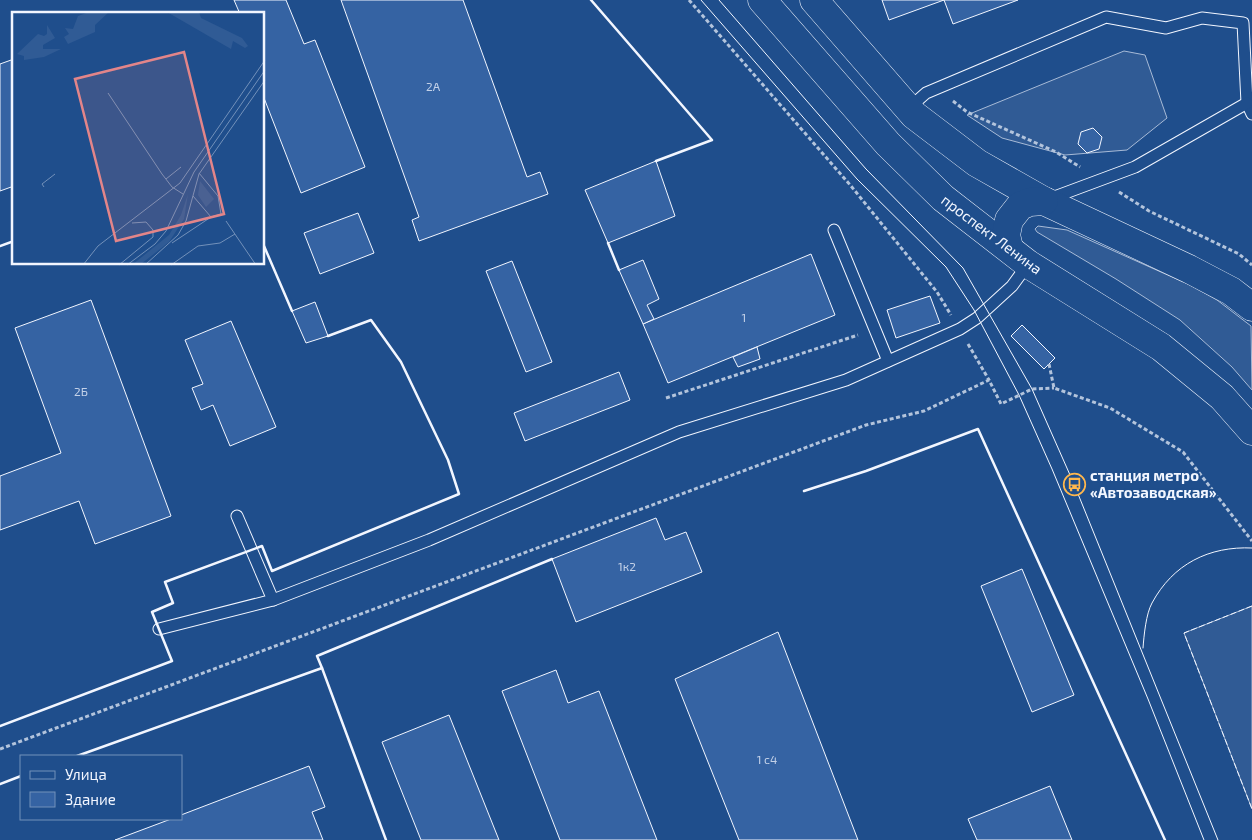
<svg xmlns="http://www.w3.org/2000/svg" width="1252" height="840" font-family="'Exo 2',sans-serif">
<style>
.built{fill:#305b95;stroke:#a8bbd7}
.building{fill:#3563a3;stroke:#f2f6ff}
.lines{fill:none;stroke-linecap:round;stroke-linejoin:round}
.service-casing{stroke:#f2f6ff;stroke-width:13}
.primary-casing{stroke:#f2f6ff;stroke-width:29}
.path{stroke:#b3c4dc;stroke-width:3;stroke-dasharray:4 2.5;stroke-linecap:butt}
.service{stroke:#1f4e8c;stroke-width:11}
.primary{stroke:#1f4e8c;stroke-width:28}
.tram{stroke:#f2f6ff;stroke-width:1}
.fence{stroke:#f2f6ff;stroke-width:1;stroke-dasharray:6 2.5;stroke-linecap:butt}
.wall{stroke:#f2f6ff;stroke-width:2.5}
.labels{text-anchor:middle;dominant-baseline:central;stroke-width:4;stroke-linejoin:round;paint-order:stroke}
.number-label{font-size:12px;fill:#c3d1e8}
.street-label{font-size:15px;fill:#f2f6ff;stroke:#1f4e8c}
.poi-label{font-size:15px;font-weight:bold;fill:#f2f6ff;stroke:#1f4e8c;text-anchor:start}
.inset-road{fill:none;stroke:#7391ba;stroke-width:1}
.view{fill:#e38589;fill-opacity:0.15;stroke:#e38589;stroke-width:2.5}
.inset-edge{fill:none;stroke:#f2f6ff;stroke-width:2.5}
</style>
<rect width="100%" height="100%" fill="#1f4e8c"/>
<!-- built -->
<g class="built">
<path d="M1124,51L1145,55L1167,118L1127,150L1065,155L1002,138L967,115Z"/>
<path d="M1038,226L1067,230L1190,285L1217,300L1251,326L1252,390L1232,367L1180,320L1116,279L1037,232L1035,229Z"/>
<path d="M1252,606V809L1184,633Z"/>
</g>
<!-- building -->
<g class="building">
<path d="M234,0H286L304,44L315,40L365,167L301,193L264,98V14H240Z"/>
<path d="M341,0H463L527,177L540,172L548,194L419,241L412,220L419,217Z"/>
<path d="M882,0H1018L953,24L944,0L889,20Z"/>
<path d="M14,59V186L0,191V64Z"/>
<path d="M1093,128L1102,137L1099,149L1087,153L1078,144L1081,132Z"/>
<path d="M656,161L675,216L608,243L585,190Z"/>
<path d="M358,213L374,253L320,274L304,233Z"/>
<path d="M811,254L835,315L668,383L643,324Z"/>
<path d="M643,260L659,299L647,305L654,319L643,324L619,270Z"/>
<path d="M512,261L552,362L526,372L486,271Z"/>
<path d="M930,296L940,323L896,338L887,310Z"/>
<path d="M91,300L171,516L95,544L79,501L0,530V476L61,453L15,328Z"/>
<path d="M315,302L328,336L306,343L292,311Z"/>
<path d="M231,321L276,427L230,446L213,405L201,410L192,388L203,384L185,340Z"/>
<path d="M1022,325L1055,358L1044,369L1011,336Z"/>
<path d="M757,347L760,359L738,367L733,357Z"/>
<path d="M619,372L630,400L525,441L514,413Z"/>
<path d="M656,518L665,540L686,532L702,572L576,622L552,559Z"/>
<path d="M1022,569L1074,695L1032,712L981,586Z"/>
<path d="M778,632L858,840H739L675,679Z"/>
<path d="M556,670L568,703L599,691L657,840H560L502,691Z"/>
<path d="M449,715L499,840H421L382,742Z"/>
<path d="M309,766L325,807L312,812L323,840H115L171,819H181V815Z"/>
<path d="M1050,786L1072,840H977L968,819Z"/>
</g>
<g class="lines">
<defs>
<g id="service">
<path d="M909,108L926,93L1106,17L1166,28L1202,18L1243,23L1247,103L1252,114"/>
<path d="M1049,199L1135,167L1247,103"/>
<path d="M834,230L888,361"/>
<path d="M237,516L273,600"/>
<path d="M159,629L273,600L429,540L679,432L846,380L960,329L977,318L1012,286L1028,264"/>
</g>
<g id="primary">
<path d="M762,0L888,144L943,198L1028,264L1161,347L1222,397L1252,431"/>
<path d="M814,0L914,115L977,163L1044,201L1189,269L1231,291L1252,307"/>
<path d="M1009,248L1006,235L1009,220L1020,206L1030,202L1044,201"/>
</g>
</defs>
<!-- service casing -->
<use href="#service" class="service-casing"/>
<!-- primary casing -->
<use href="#primary" class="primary-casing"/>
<!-- path -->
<g class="path">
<path d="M689,0L851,186L937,292L951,315"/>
<path d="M953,101L967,112L1056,152L1080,167"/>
<path d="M1119,192L1149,211L1239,254L1252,265"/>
<path d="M968,344L989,380"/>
<path d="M1049,364L1054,388L1110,408L1183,452L1252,541"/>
<path d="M666,398L858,335"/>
<path d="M0,749L866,425L924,411L989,380L1001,404L1032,389L1054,388"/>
</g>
<!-- service -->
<use href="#service" class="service"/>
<!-- primary -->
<use href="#primary" class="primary"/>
<!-- tram -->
<g class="tram">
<path d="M701,0L857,179L946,267L974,310L1019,395L1052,469L1148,699L1204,840"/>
<path d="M719,0L866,169L963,268L1032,389L1074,484L1218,840"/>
<path d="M1143,648C1144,635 1146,614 1152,603C1173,564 1209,546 1252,548"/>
</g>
<!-- fence -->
<path class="fence" d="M1252,606L1184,633L1252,809"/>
<!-- wall -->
<g class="wall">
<path d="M591,0L712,140L656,161"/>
<path d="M608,243L619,270"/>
<path d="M0,246L14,241"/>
<path d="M264,246L292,311"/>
<path d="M804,491L866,471L978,429L1165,840"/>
<path d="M0,726L172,661L152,612L173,603L165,582L262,546L272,571L459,494L448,460L401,362L371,320L328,336"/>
<path d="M77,756L322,668"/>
<path d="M0,784L21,776"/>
<path d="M386,840L322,668L317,656L552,559"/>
</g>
</g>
<!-- icons -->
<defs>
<symbol id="bus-ring" viewBox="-11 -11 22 22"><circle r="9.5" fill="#1f4e8c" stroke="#ffb74d" stroke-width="1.5"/><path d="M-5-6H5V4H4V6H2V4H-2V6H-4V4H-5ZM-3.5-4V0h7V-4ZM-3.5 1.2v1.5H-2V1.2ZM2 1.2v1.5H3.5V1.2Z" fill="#ffb74d"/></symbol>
</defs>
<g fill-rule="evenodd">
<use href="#bus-ring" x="1062" y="472" width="25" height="25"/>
</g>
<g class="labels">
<!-- number labels -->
<g class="number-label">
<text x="433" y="86">2А</text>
<text x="744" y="317">1</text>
<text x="81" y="391">2Б</text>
<text x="627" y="566">1к2</text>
<text x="767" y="759">1 с4</text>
</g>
<!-- street labels -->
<g class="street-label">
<text transform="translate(992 234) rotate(37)">проспект Ленина</text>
</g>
<!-- poi labels -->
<g class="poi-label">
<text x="1090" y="475">станция метро<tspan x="1090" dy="17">«Автозаводская»</tspan></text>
</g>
</g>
<!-- overview -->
<g transform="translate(12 12)">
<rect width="252" height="252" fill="#1f4e8c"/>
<path d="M77,0H97L83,13V20L56,32L52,25L57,22L53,16L61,17L66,4ZM155,0H187L189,6L230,26L236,34L233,36L221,29L219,37ZM35,13L43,26L31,33V37H49L32,45L12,48V44L5,42L26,22L32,24L35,22ZM188,169L202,187L194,195L186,183ZM176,182L172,207L157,230L129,252L120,253L157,223L169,203Z" fill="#305b95"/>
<path class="inset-road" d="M96,81L150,162L160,175L171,182M154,167L169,155M32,175L30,172L43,162M181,184L199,205M214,209L244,253M160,231L199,205L209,202L206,184L187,161M71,253L86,234L168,171L253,48M107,253L141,225V218L134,210L120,211M115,253L143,232L154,219L182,160L253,58M133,253L166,223L174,209L187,162L253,68M159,253L186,234L208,231L223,222"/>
<path class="view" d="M172,40L212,202L104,229L63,67Z"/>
<rect width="252" height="252" class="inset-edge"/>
</g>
<!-- legend -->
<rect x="20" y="755" width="162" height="65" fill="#1f4e8c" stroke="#7391ba"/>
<rect x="30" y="771" width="25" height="8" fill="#1f4e8c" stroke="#7391ba"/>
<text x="65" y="780" font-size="15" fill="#f2f6ff">Улица</text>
<rect x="30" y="792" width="25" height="15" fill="#3563a3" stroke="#7391ba"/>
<text x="65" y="805" font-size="15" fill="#f2f6ff">Здание</text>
</svg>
